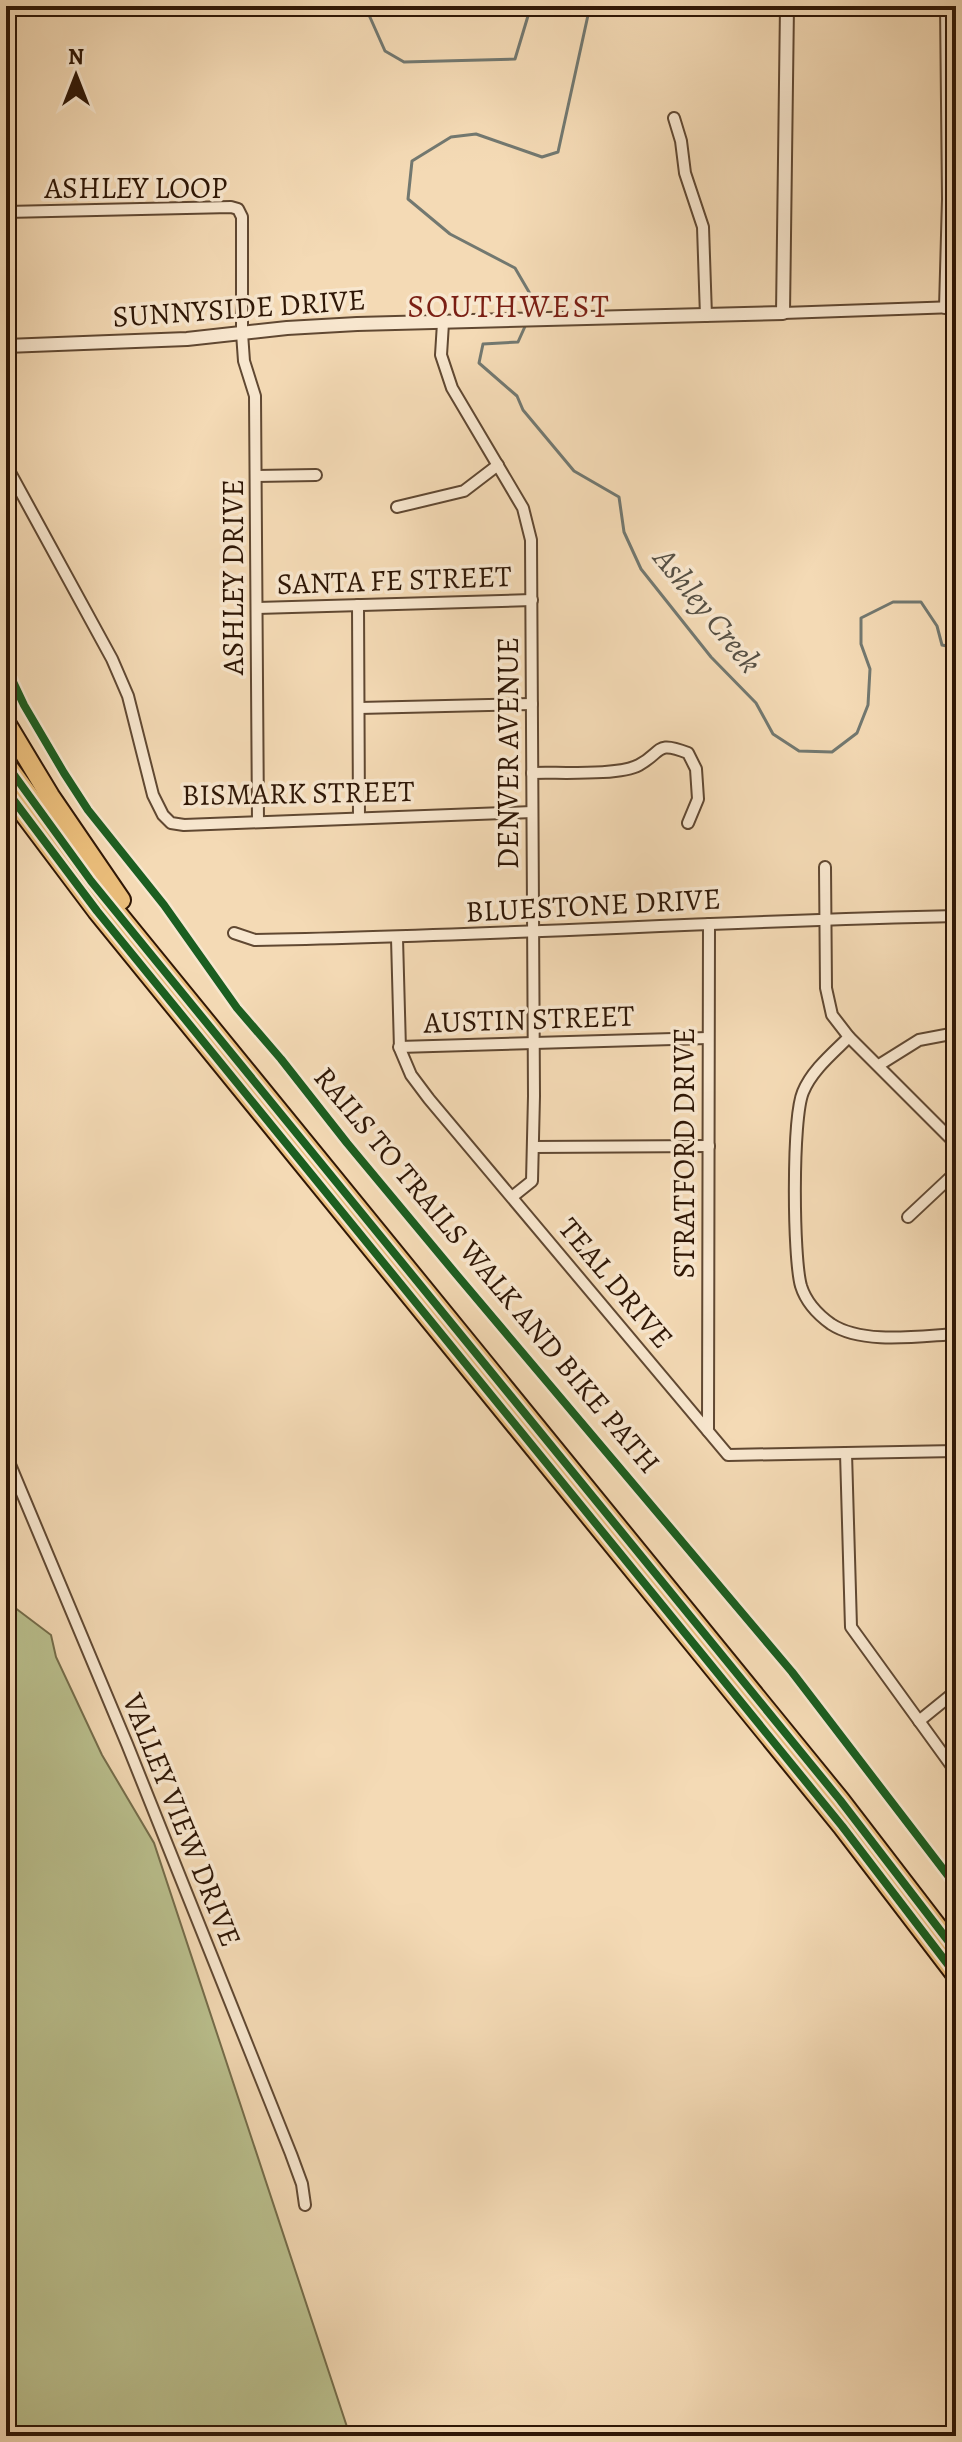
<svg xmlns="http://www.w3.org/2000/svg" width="962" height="2442" font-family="Alegreya,serif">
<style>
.green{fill:#bac08e;stroke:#746c4a;stroke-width:2}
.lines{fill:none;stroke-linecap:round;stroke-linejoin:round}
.stream{stroke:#727870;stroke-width:3}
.minor-casing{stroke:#604832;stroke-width:14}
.tertiary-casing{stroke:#604832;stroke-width:16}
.trunk-casing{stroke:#2f1706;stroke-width:22}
.minor{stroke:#f8e7cf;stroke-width:10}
.tertiary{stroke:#f8e7cf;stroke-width:12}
.trunk{stroke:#eabd7a;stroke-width:18}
.cycleway-casing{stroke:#f8e7cf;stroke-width:13}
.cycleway{stroke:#1b5e20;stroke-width:8}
.labels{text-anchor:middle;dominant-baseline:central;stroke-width:7;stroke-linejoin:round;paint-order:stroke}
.street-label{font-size:30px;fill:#2f1706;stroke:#f8e7cf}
.neighbourhood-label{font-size:32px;letter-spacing:2px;fill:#7a1f14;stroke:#f8e7cf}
.water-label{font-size:32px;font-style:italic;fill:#565044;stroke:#f8e7cf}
</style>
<rect width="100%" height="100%" fill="#f4dab5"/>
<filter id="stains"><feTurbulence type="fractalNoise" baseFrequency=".0025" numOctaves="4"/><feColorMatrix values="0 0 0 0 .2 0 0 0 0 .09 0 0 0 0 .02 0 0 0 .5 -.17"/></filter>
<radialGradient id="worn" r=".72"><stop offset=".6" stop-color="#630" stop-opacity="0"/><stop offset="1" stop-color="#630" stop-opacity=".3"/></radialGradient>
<!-- green -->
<path class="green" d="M6,1601L51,1635L56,1657L102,1755L154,1843L350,2436H6Z"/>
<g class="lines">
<!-- stream -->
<g class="stream">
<path d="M365,6L385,51L404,62L515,59L531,6"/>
<path d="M531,315L536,304L515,268L450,234L408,199L412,161L451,137L476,134L542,157L558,152L590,6"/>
<path d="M527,322L518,342L483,344L479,363L517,396L523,410L574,471L619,497L624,532L641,569L711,657L756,703L773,734L799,751L832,752L857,733L868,705L870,669L861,644V618L893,602H921L937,626L942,645L956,648"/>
</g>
<defs>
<g id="minor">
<path d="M674,118L681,141L685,173L703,227L706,316"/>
<path d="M6,212L231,207L238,209L242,217V333L244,361L255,396L258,822"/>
<path d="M945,308L948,199L946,6"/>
<path d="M783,313L956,307"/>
<path d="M443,323L441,355L452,388L523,508L531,540L534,1096L532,1181L512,1197"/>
<path d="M6,465L112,659L128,696L153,795L163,815L171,823L184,825L532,812"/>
<path d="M256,476L316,475"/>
<path d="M397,507L464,491L498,465"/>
<path d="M358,605L359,818"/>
<path d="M257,608L532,600"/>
<path d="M359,708L532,704"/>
<path d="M532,773C557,772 619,776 639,765C663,752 655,740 688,753L696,769L698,799L688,823"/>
<path d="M825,867L826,988L832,1015L849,1037L956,1144"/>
<path d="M234,933L255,940C489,936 722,921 956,916"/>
<path d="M397,938L400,1049L411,1075L429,1099L728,1455L956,1451"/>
<path d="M849,1037C833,1053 812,1070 803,1092C792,1118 793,1258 801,1286C806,1302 817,1314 831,1324C863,1345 919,1336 956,1334"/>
<path d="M399,1047L708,1038"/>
<path d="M879,1065L919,1040L956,1033"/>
<path d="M533,1147L709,1146"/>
<path d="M908,1217L956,1172"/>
<path d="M708,1431L709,924"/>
<path d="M846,1453L851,1627L956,1772"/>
<path d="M6,1455L127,1744L291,2154L302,2184L305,2205"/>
<path d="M919,1721L956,1691"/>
</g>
<path id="tertiary" d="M6,346L187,339L287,328L357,324L783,313L787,6"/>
<g id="trunk">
<path d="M6,723L50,796L121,900"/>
<path d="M6,764L91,881L840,1800L956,1951"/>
<path d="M6,790L97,911L842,1826L956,1975"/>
</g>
</defs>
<!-- minor casing -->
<use href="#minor" class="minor-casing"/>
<!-- tertiary casing -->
<use href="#tertiary" class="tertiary-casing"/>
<!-- trunk casing -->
<use href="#trunk" class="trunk-casing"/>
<!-- minor -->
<use href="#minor" class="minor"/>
<!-- tertiary -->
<use href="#tertiary" class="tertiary"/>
<!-- trunk -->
<use href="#trunk" class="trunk"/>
<defs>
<g id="cycleway">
<path d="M6,667L24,705L64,773L88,810L164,905L237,1008L281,1059L347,1143L456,1274L792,1672L956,1886"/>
<path d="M6,764L91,881L840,1800L956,1951"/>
<path d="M6,790L97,911L842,1826L956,1975"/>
</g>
</defs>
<!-- cycleway casing -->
<use href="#cycleway" class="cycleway-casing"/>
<!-- cycleway -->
<use href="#cycleway" class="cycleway"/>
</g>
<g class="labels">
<!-- street labels -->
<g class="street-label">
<text x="136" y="188">ASHLEY LOOP</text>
<text transform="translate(239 308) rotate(-4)">SUNNYSIDE DRIVE</text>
<text transform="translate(233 577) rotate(-90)">ASHLEY DRIVE</text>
<text transform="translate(394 580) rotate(-2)">SANTA FE STREET</text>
<text transform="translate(508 753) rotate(-90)">DENVER AVENUE</text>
<text transform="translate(298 793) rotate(-1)">BISMARK STREET</text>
<text transform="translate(593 905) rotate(-3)">BLUESTONE DRIVE</text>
<text transform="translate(529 1019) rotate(-2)">AUSTIN STREET</text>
<text transform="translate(684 1153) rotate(-90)">STRATFORD DRIVE</text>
<text transform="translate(487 1270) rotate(50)">RAILS TO TRAILS WALK AND BIKE PATH</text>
<text transform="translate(616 1283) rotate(50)">TEAL DRIVE</text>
<text transform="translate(182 1820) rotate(68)">VALLEY VIEW DRIVE</text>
</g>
<!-- neighbourhood labels -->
<g class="neighbourhood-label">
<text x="509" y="306">SOUTHWEST</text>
</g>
<!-- water labels -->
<g class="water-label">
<text transform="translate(708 610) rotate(51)">Ashley Creek</text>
</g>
</g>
<!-- margin -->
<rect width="962" height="2442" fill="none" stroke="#f4dab5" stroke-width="32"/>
<rect x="8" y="8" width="946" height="2426" fill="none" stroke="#2f1706" stroke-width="4"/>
<rect x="16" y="16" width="930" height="2410" fill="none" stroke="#2f1706" stroke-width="2"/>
<!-- north arrow -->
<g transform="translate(76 76)" stroke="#f8e7cf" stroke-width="6" paint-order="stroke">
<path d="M0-6L14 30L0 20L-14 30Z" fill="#2f1706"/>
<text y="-12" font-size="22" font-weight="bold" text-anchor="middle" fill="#2f1706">N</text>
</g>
<rect width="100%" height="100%" filter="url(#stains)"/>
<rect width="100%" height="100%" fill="url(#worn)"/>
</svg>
